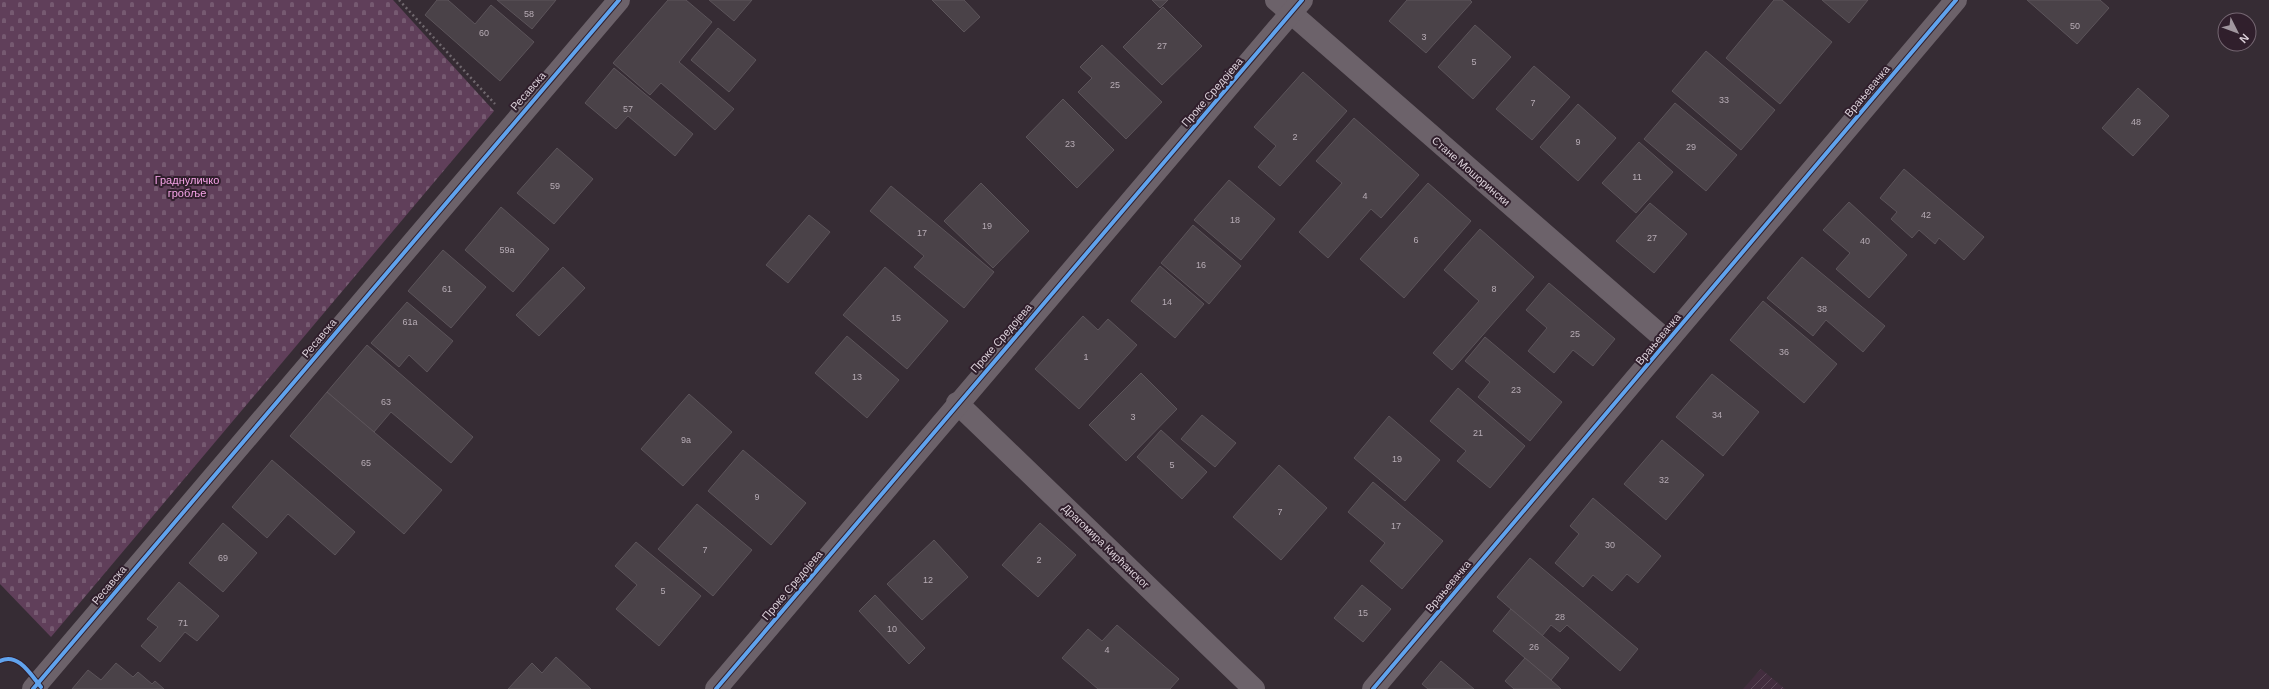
<svg xmlns="http://www.w3.org/2000/svg" width="2269" height="689" font-family="Arial,sans-serif">
<style>
.industrial{fill:url(#industrial-furrows)}
.cemetery{fill:url(#cemetery-stones)}
.building{fill:#4a4248;stroke:#5c545a}
.lines{fill:none;stroke-linecap:round;stroke-linejoin:round}
.path{stroke:#70686e;stroke-width:2.5;stroke-dasharray:2 3;stroke-linecap:butt}
.minor{stroke:#6c626a;stroke-width:22}
.cycleway-casing{stroke:#301f2c;stroke-width:6}
.cycleway{stroke:#60a3ed;stroke-width:4}
.labels{text-anchor:middle;dominant-baseline:central;stroke-width:4;stroke-linejoin:round;paint-order:stroke}
.number-label{font-size:9px;fill:#b7acb5}
.street-label{font-size:11px;fill:#dbd0d9;stroke:#301f2c}
.park-label{font-size:11px;fill:#f6a4e7;stroke:#301f2c}
</style>
<defs>
<pattern id="industrial-furrows" width="10" height="10" patternUnits="userSpaceOnUse"><rect width="10" height="10" fill="#422d3e"/><path d="M-1 1l2-2M0 10L10 0M9 11l2-2" fill="none" stroke="#5d4a59"/></pattern>
<pattern id="cemetery-stones" width="16" height="16" patternUnits="userSpaceOnUse"><rect width="16" height="16" fill="#603f5a"/><path d="M2 7V4a2 2 0 0 1 4 0v3zM10 15v-3a2 2 0 0 1 4 0v3z" fill="#765a71"/></pattern>
</defs>
<rect width="100%" height="100%" fill="#362c34"/>
<!-- industrial -->
<path class="industrial" d="M1761,669L1785,689H1743Z"/>
<!-- cemetery -->
<path class="cemetery" d="M0,0H393L494,111L51,637L0,584Z"/>
<!-- building -->
<g class="building">
<path d="M437,0H448L475,24L491,5L534,42L500,81L425,15Z"/>
<path d="M497,0H556L532,29Z"/>
<path d="M668,0H686L712,22L679,62L734,109L715,130L661,83L650,95L613,63Z"/>
<path d="M709,0H752L734,21Z"/>
<path d="M932,0H964L980,17L964,32Z"/>
<path d="M1152,0H1168L1160,8Z"/>
<path d="M1407,0H1470L1472,2L1426,53L1389,21Z"/>
<path d="M1774,0H1782L1832,42L1780,104L1726,58Z"/>
<path d="M1822,0H1868L1849,23Z"/>
<path d="M2027,0H2100L2109,8L2077,44Z"/>
<path d="M1163,7L1202,46L1162,85L1123,47Z"/>
<path d="M1475,25L1511,57L1473,99L1438,67Z"/>
<path d="M718,28L756,60L729,92L691,60Z"/>
<path d="M1102,45L1162,102L1126,139L1078,92L1092,78L1080,67Z"/>
<path d="M1706,51L1775,110L1741,150L1672,91Z"/>
<path d="M1534,66L1570,97L1532,140L1496,109Z"/>
<path d="M614,68L693,134L675,156L628,116L616,129L585,103Z"/>
<path d="M1303,72L1347,111L1280,186L1258,167L1276,146L1254,127Z"/>
<path d="M2138,88L2169,116L2133,156L2102,128Z"/>
<path d="M1063,99L1114,150L1077,188L1026,137Z"/>
<path d="M1675,103L1737,155L1706,191L1644,139Z"/>
<path d="M1578,104L1616,138L1578,181L1540,147Z"/>
<path d="M1354,118L1419,175L1381,218L1371,209L1328,258L1299,232L1342,183L1316,161Z"/>
<path d="M1639,142L1673,172L1636,213L1602,183Z"/>
<path d="M557,148L593,179L554,224L517,193Z"/>
<path d="M1904,169L1984,237L1964,260L1939,238L1935,244L1919,230L1912,238L1891,219L1897,212L1880,198Z"/>
<path d="M1229,180L1275,219L1241,260L1194,220Z"/>
<path d="M981,183L1029,231L993,268L944,221Z"/>
<path d="M1428,183L1471,221L1404,298L1360,259Z"/>
<path d="M891,186L994,272L964,308L914,267L924,256L870,211Z"/>
<path d="M1849,202L1907,255L1869,298L1836,269L1850,253L1823,230Z"/>
<path d="M1650,203L1687,234L1654,273L1616,241Z"/>
<path d="M501,207L549,249L513,292L465,250Z"/>
<path d="M809,215L830,232L788,283L766,265Z"/>
<path d="M1193,225L1241,266L1209,304L1161,263Z"/>
<path d="M1480,229L1534,277L1452,370L1433,353L1479,301L1444,270Z"/>
<path d="M443,250L486,287L451,328L408,291Z"/>
<path d="M1802,257L1885,326L1863,352L1826,320L1813,336L1767,298Z"/>
<path d="M1160,266L1204,304L1175,338L1131,301Z"/>
<path d="M563,267L585,288L539,336L516,315Z"/>
<path d="M885,267L948,321L907,369L843,315Z"/>
<path d="M1549,283L1615,339L1593,366L1573,350L1554,373L1528,351L1547,328L1526,310Z"/>
<path d="M1763,301L1837,364L1804,403L1730,340Z"/>
<path d="M407,302L453,341L427,372L409,355L399,367L371,343Z"/>
<path d="M1083,316L1098,330L1108,319L1137,345L1079,409L1035,369Z"/>
<path d="M847,336L899,380L867,418L815,373Z"/>
<path d="M1485,337L1562,402L1530,441L1478,397L1490,382L1465,361Z"/>
<path d="M367,345L473,437L451,463L391,412L374,432L327,392Z"/>
<path d="M1141,373L1177,409L1126,461L1089,425Z"/>
<path d="M1712,374L1759,412L1723,456L1676,417Z"/>
<path d="M1458,388L1525,446L1490,488L1457,461L1466,451L1430,421Z"/>
<path d="M327,392L442,490L404,534L290,436Z"/>
<path d="M689,394L732,432L683,486L641,449Z"/>
<path d="M1202,415L1236,443L1215,467L1181,439Z"/>
<path d="M1389,416L1440,460L1405,501L1354,458Z"/>
<path d="M1161,430L1207,472L1182,499L1137,457Z"/>
<path d="M1662,440L1704,475L1666,520L1624,484Z"/>
<path d="M743,450L806,503L771,545L708,491Z"/>
<path d="M272,460L355,532L335,555L288,514L267,538L232,507Z"/>
<path d="M1279,465L1327,508L1281,560L1233,517Z"/>
<path d="M1373,482L1443,541L1402,589L1370,561L1385,543L1348,512Z"/>
<path d="M1593,498L1661,556L1638,583L1627,574L1612,591L1593,575L1583,587L1555,563L1579,534L1570,526Z"/>
<path d="M697,504L752,550L713,596L658,549Z"/>
<path d="M223,523L257,553L223,592L189,563Z"/>
<path d="M1040,523L1076,555L1038,597L1002,565Z"/>
<path d="M934,540L968,577L922,620L887,584Z"/>
<path d="M636,542L701,596L659,646L616,609L637,585L615,566Z"/>
<path d="M1530,558L1638,649L1620,671L1567,625L1560,632L1551,625L1542,636L1497,597Z"/>
<path d="M179,582L219,616L197,641L185,632L160,662L141,646L158,627L147,619Z"/>
<path d="M1362,585L1391,609L1363,642L1334,618Z"/>
<path d="M875,595L925,648L909,664L859,611Z"/>
<path d="M1511,609L1569,658L1551,680L1493,631Z"/>
<path d="M1117,625L1179,679L1170,689H1098L1062,658L1088,629L1102,641Z"/>
<path d="M556,657L591,689H508L532,663L542,673Z"/>
<path d="M1525,658L1551,680L1561,689H1514L1505,681Z"/>
<path d="M1441,661L1474,689H1428L1422,684Z"/>
<path d="M116,663L133,677L138,672L152,684L155,681L164,689H72L88,670L101,680Z"/>
</g>
<g class="lines">
<!-- path -->
<path class="path" d="M399,0L495,104"/>
<!-- minor -->
<g class="minor">
<path d="M1276,0L1667,341"/>
<path d="M957,403L1254,689"/>
<path d="M33,689L619,0"/>
<path d="M716,689L1302,0"/>
<path d="M1373,689L1956,0"/>
</g>
<defs>
<g id="cycleway">
<path d="M0,661C18,652 31,675 41,687"/>
<path d="M33,689L619,0"/>
<path d="M716,689L1302,0"/>
<path d="M1373,689L1956,0"/>
</g>
</defs>
<!-- cycleway casing -->
<use href="#cycleway" class="cycleway-casing"/>
<!-- cycleway -->
<use href="#cycleway" class="cycleway"/>
</g>
<g class="labels">
<!-- number labels -->
<g class="number-label">
<text x="529" y="14">58</text>
<text x="2075" y="26">50</text>
<text x="484" y="33">60</text>
<text x="1424" y="37">3</text>
<text x="1162" y="46">27</text>
<text x="1474" y="62">5</text>
<text x="1115" y="85">25</text>
<text x="1724" y="100">33</text>
<text x="1533" y="103">7</text>
<text x="628" y="109">57</text>
<text x="2136" y="122">48</text>
<text x="1295" y="137">2</text>
<text x="1578" y="142">9</text>
<text x="1070" y="144">23</text>
<text x="1691" y="147">29</text>
<text x="1637" y="177">11</text>
<text x="555" y="186">59</text>
<text x="1365" y="196">4</text>
<text x="1926" y="215">42</text>
<text x="1235" y="220">18</text>
<text x="987" y="226">19</text>
<text x="922" y="233">17</text>
<text x="1652" y="238">27</text>
<text x="1416" y="240">6</text>
<text x="1865" y="241">40</text>
<text x="507" y="250">59a</text>
<text x="1201" y="265">16</text>
<text x="447" y="289">61</text>
<text x="1494" y="289">8</text>
<text x="1167" y="302">14</text>
<text x="1822" y="309">38</text>
<text x="896" y="318">15</text>
<text x="410" y="322">61a</text>
<text x="1575" y="334">25</text>
<text x="1784" y="352">36</text>
<text x="1086" y="357">1</text>
<text x="857" y="377">13</text>
<text x="1516" y="390">23</text>
<text x="386" y="402">63</text>
<text x="1717" y="415">34</text>
<text x="1133" y="417">3</text>
<text x="1478" y="433">21</text>
<text x="686" y="440">9a</text>
<text x="1397" y="459">19</text>
<text x="366" y="463">65</text>
<text x="1172" y="465">5</text>
<text x="1664" y="480">32</text>
<text x="757" y="497">9</text>
<text x="1280" y="512">7</text>
<text x="1396" y="526">17</text>
<text x="1610" y="545">30</text>
<text x="705" y="550">7</text>
<text x="223" y="558">69</text>
<text x="1039" y="560">2</text>
<text x="928" y="580">12</text>
<text x="663" y="591">5</text>
<text x="1363" y="613">15</text>
<text x="1560" y="617">28</text>
<text x="183" y="623">71</text>
<text x="892" y="629">10</text>
<text x="1534" y="647">26</text>
<text x="1107" y="650">4</text>
</g>
<!-- street labels -->
<g class="street-label">
<text transform="translate(528 91) rotate(-49)">Ресавска</text>
<text transform="translate(1867 91) rotate(-50)">Врањевачка</text>
<text transform="translate(1212 92) rotate(-49)">Проке Средојева</text>
<text transform="translate(1471 171) rotate(41)">Стане Мошорински</text>
<text transform="translate(319 338) rotate(-50)">Ресавска</text>
<text transform="translate(1001 338) rotate(-49)">Проке Средојева</text>
<text transform="translate(1658 339) rotate(-50)">Врањевачка</text>
<text transform="translate(1106 546) rotate(44)">Драгомира Кирћанског</text>
<text transform="translate(109 585) rotate(-50)">Ресавска</text>
<text transform="translate(792 585) rotate(-50)">Проке Средојева</text>
<text transform="translate(1448 586) rotate(-50)">Врањевачка</text>
</g>
<!-- park labels -->
<g class="park-label">
<text x="187" y="180">Граднуличко<tspan x="187" dy="13">гробље</tspan></text>
</g>
</g>
<!-- north arrow -->
<g transform="translate(2237 32) rotate(132)"><circle r="19" fill="#301f2c" stroke="#746671"/>
<path d="M0-3L7 15L0 10L-7 15Z" fill="#a1979f"/>
<text y="-6" font-size="11" font-weight="bold" text-anchor="middle" fill="#dbd0d9">N</text>
</g>
</svg>
